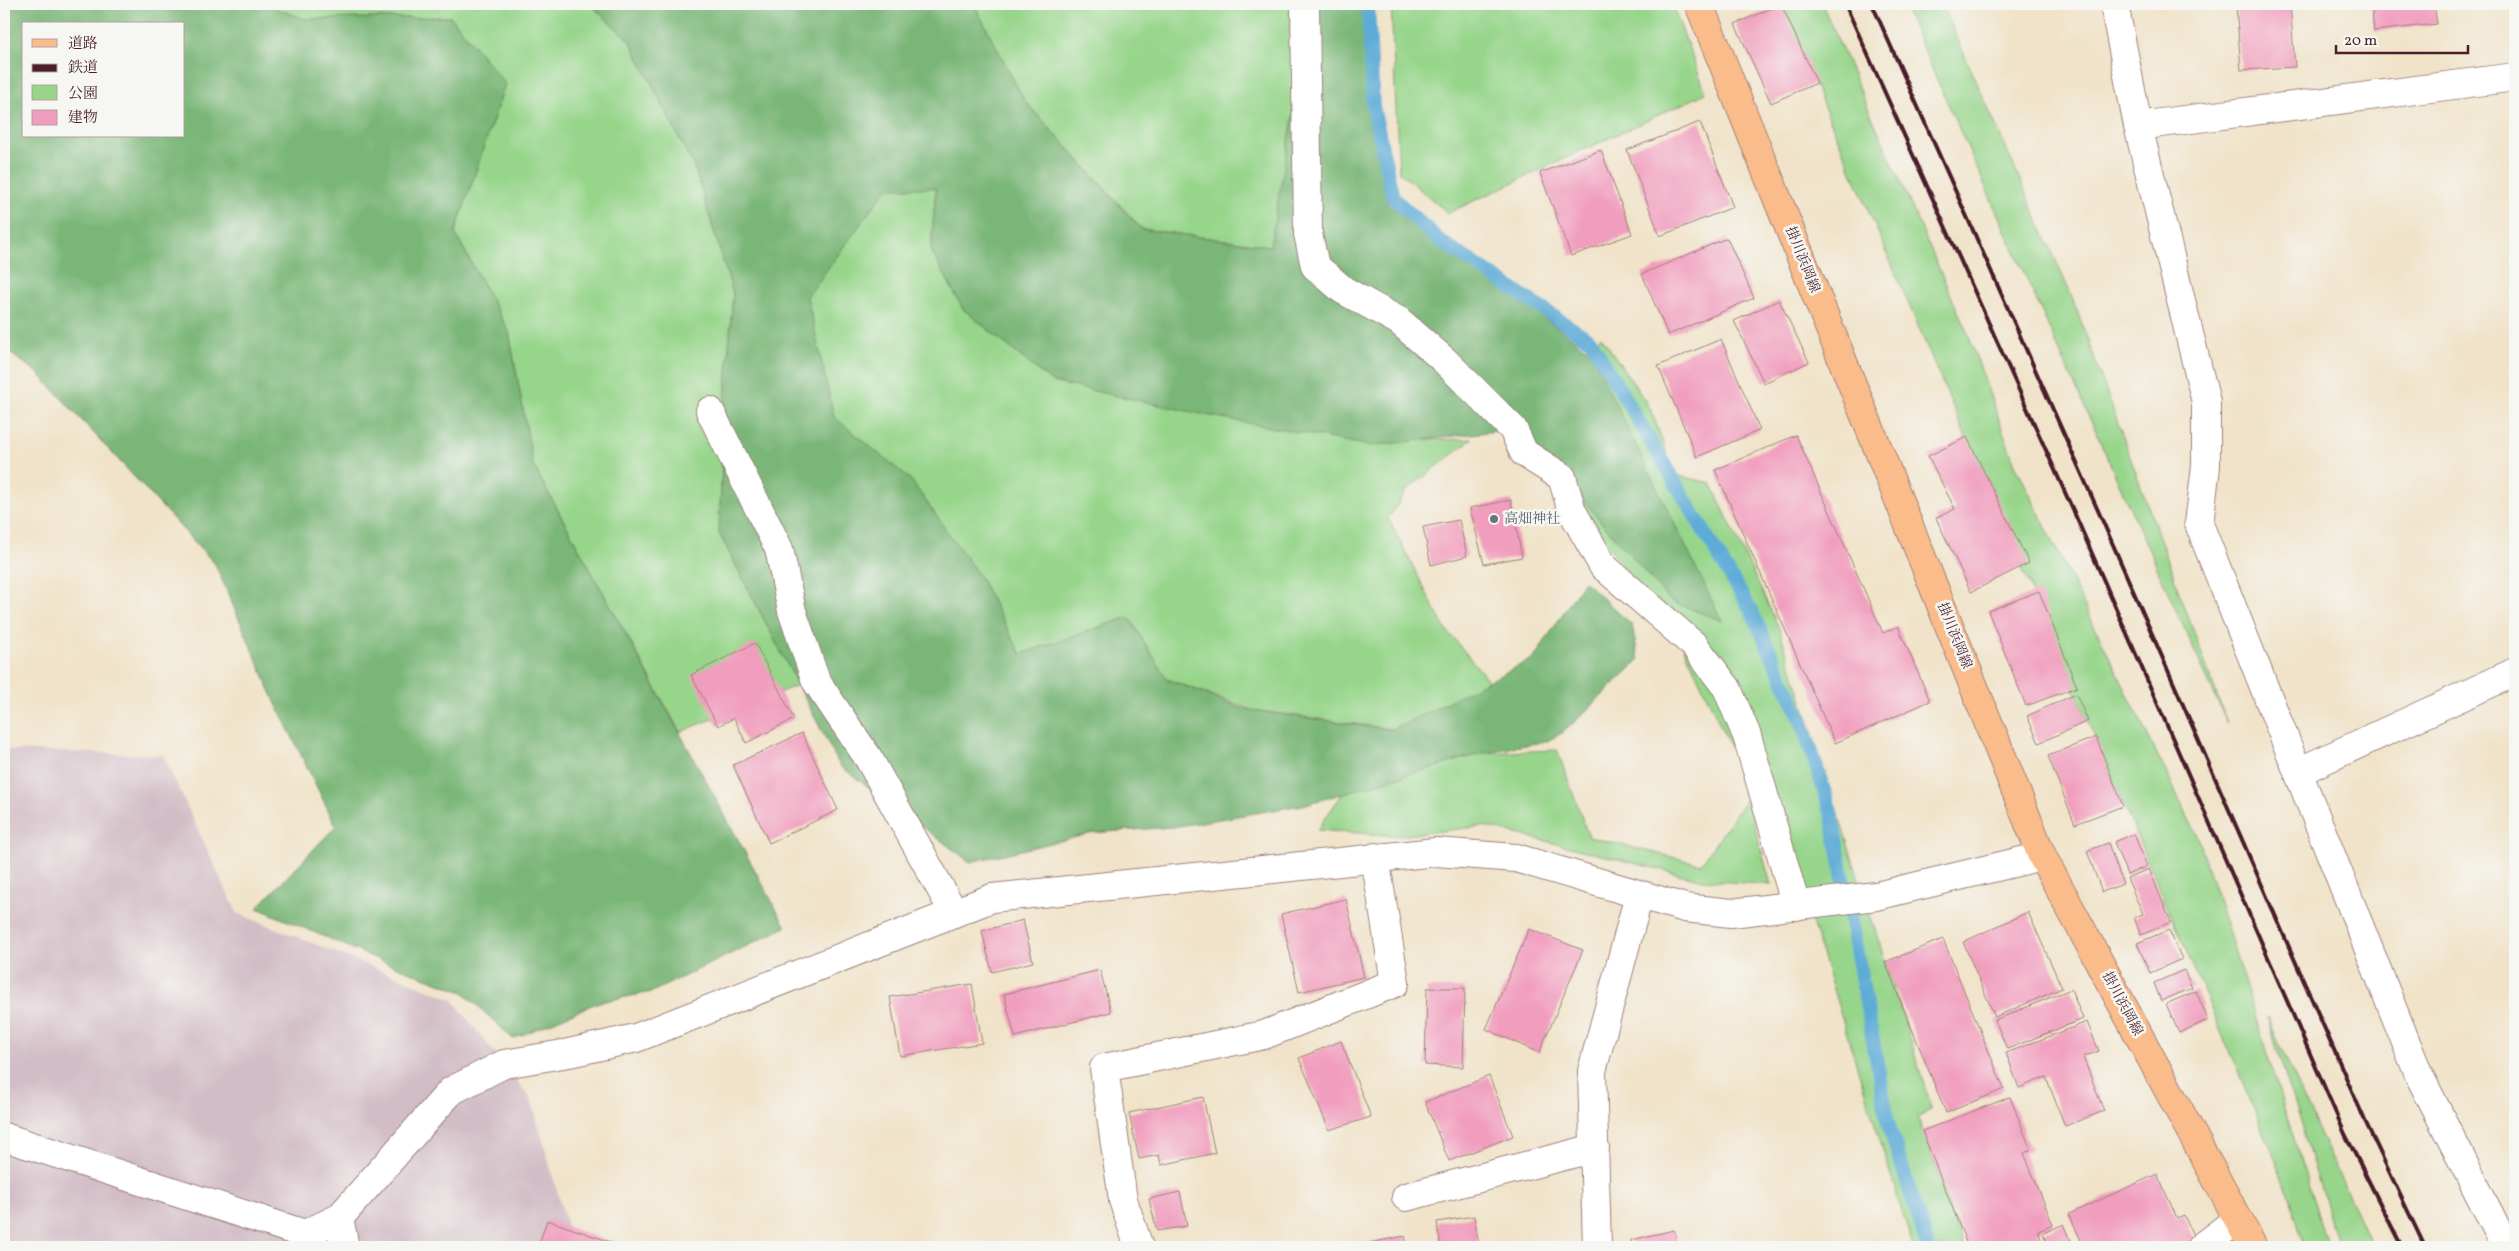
<svg xmlns="http://www.w3.org/2000/svg" width="2519" height="1251" font-family="Vollkorn,'Noto Serif JP',serif">
<style>
.industrial{fill:#d2bdc6}
.green{fill:#97d58b;stroke:#707a5b}
.forest{fill:#79b677;stroke:#626a51;fill-rule:evenodd}
.lines{fill:none;stroke-linecap:round;stroke-linejoin:round}
.stream{stroke:#5dabd7;stroke-width:14}
.building{fill:#f19dbd}
.minor-casing{stroke:#9d817a;stroke-width:30}
.major-casing{stroke:#9d817a;stroke-width:30}
.minor{stroke:#fff;stroke-width:28}
.major{stroke:#fabc8b;stroke-width:28}
.rail{stroke:#4a1f2b;stroke-width:4}
.worship-dot{fill:#6b7280;stroke:#f6f6f2;stroke-width:2}
.labels{text-anchor:middle;dominant-baseline:central;stroke-width:5;stroke-linejoin:round;paint-order:stroke}
.street-label{font-size:14px;fill:#4a1f2b;stroke:#f6f6f2}
.worship-label{font-size:14px;fill:#5b616d;stroke:#f6f6f2;text-anchor:start}
</style>
<rect width="100%" height="100%" fill="#f6f6f2"/>
<filter id="ink" filterUnits="userSpaceOnUse"><feTurbulence type="fractalNoise" baseFrequency=".02" numOctaves="2"/><feDisplacementMap in="SourceGraphic" scale="10" xChannelSelector="R" yChannelSelector="G"/><feConvolveMatrix kernelMatrix="1 2 1 2 8 2 1 2 1" color-interpolation-filters="sRGB"/></filter>
<filter id="wash" filterUnits="userSpaceOnUse"><feTurbulence type="fractalNoise" baseFrequency=".0096" numOctaves="4" result="noise"/><feDisplacementMap in="SourceGraphic" scale="20" xChannelSelector="R" yChannelSelector="G"/><feGaussianBlur stdDeviation="1.12" result="paint"/><feColorMatrix in="noise" values="0 0 0 0 0 0 0 0 0 0 0 0 0 0 0 0 0 1.4 0 .05"/><feComposite in="paint" operator="in"/></filter>
<g filter="url(#wash)">
<rect width="100%" height="100%" fill="#f0e3c9"/>
<!-- industrial -->
<path class="industrial" d="M4,750L163,755L237,913L452,999L531,1099L573,1247H4Z"/>
<!-- green -->
<g class="green">
<path d="M264,4H590L630,41L695,169L733,293L724,415L719,533L798,685L680,732L533,465L509,332L455,233L505,84L451,17L305,19Z"/>
<path d="M974,4H1313L1307,188L1270,246L1142,229L1024,100Z"/>
<path d="M1391,4H1672L1706,93L1448,213L1399,172Z"/>
<path d="M1780,4H1822L1968,334L2014,462L2200,842L2328,1247H2305L2281,1172Z"/>
<path d="M1903,4H1942L2072,297L2227,723Z"/>
<path d="M887,184L936,188L931,250L963,309L1052,382L1366,441L1472,439L1407,490L1388,518L1444,627L1489,681L1400,730L1252,710L1167,679L1129,617L1021,654L979,576L834,418L807,297Z"/>
<path d="M1601,336L1650,408L1675,475L1711,483L1779,628L1932,1109L1918,1118L1964,1247H1913L1813,925L1683,645L1516,424Z"/>
<path d="M1557,750L1589,837L1701,864L1747,798L1771,885L1703,880L1484,826L1399,836L1317,830L1343,793L1483,753Z"/>
<path d="M2267,1017L2368,1238L2373,1247H2339Z"/>
</g>
<!-- forest -->
<g class="forest">
<path d="M4,4H264L305,19L451,17L505,84L455,233L509,332L533,465L786,927L652,992L599,1002L513,1039L463,992L379,960L257,908L336,826L276,704L215,564L37,372L4,349ZM24,24H184V136H24Z"/>
<path d="M590,4H974L1024,100L1141,229L1270,246L1313,4H1365L1387,204L1590,351L1722,621L1670,601L1534,444L1513,429L1370,446L1206,415L1052,382L963,309L931,250L936,188H887L807,297L834,417L911,480L979,576L1021,654L1129,617L1167,679L1244,709L1392,730L1534,658L1584,581L1632,625L1639,660L1564,732L1547,741L1483,753L1303,805L1173,827L1094,833L970,862L840,766L719,533L724,415L733,293L695,169L630,41Z"/>
</g>
<g class="lines">
<!-- stream -->
<path class="stream" d="M1368,4L1373,106L1393,198L1439,240L1591,341L1752,612L1800,717L1831,812L1888,1123L1928,1247"/>
</g>
<g id="blocks">
<!-- building -->
<g class="building">
<path d="M1781,4L1817,83L1771,103L1735,24Z"/>
<path d="M2236,4H2290L2295,67L2241,70Z"/>
<path d="M2371,4H2434L2437,24L2374,31Z"/>
<path d="M1700,122L1733,207L1660,236L1627,150Z"/>
<path d="M1601,150L1632,234L1571,256L1540,173Z"/>
<path d="M1727,238L1754,298L1668,335L1642,274Z"/>
<path d="M1779,300L1809,362L1764,383L1734,321Z"/>
<path d="M1721,339L1760,430L1697,457L1658,366Z"/>
<path d="M1796,435L1883,633L1898,626L1930,701L1835,743L1715,470Z"/>
<path d="M1967,437L2029,563L1971,592L1936,518L1955,509L1928,456Z"/>
<path d="M1511,500L1522,557L1484,564L1470,508Z"/>
<path d="M1459,520L1467,556L1431,565L1423,527Z"/>
<path d="M2039,591L2077,687L2026,706L1988,611Z"/>
<path d="M755,643L794,719L746,743L734,718L718,726L691,675Z"/>
<path d="M2076,694L2088,721L2039,743L2027,716Z"/>
<path d="M802,733L838,810L769,843L733,765Z"/>
<path d="M2096,737L2123,806L2075,824L2048,756Z"/>
<path d="M2134,834L2147,866L2127,875L2114,842Z"/>
<path d="M2108,843L2123,884L2102,892L2087,851Z"/>
<path d="M2149,869L2171,922L2141,935L2134,918L2143,914L2127,878Z"/>
<path d="M1346,899L1364,977L1299,992L1281,914Z"/>
<path d="M2028,912L2062,988L1995,1017L1963,942Z"/>
<path d="M1023,920L1033,962L992,972L982,931Z"/>
<path d="M1529,929L1583,950L1539,1053L1486,1029Z"/>
<path d="M2169,930L2182,959L2150,973L2137,943Z"/>
<path d="M1943,939L2004,1089L1946,1113L1885,962Z"/>
<path d="M1100,970L1111,1012L1015,1037L1004,994Z"/>
<path d="M2184,970L2192,988L2161,1001L2154,983Z"/>
<path d="M972,984L982,1043L900,1056L890,997Z"/>
<path d="M1427,988H1465L1463,1067L1425,1065Z"/>
<path d="M2071,989L2083,1019L2007,1049L1995,1020Z"/>
<path d="M2196,991L2208,1020L2179,1033L2166,1004Z"/>
<path d="M2087,1022L2099,1051L2083,1057L2104,1111L2065,1126L2046,1077L2019,1088L2006,1053Z"/>
<path d="M1341,1041L1371,1117L1329,1130L1299,1058Z"/>
<path d="M1489,1076L1513,1136L1449,1161L1425,1102Z"/>
<path d="M1203,1097L1215,1153L1161,1165L1159,1155L1139,1159L1129,1113Z"/>
<path d="M2010,1097L2031,1150L2024,1153L2053,1225L2038,1231L2044,1247H1968L1922,1131Z"/>
<path d="M2157,1174L2177,1218L2184,1215L2194,1238L2173,1247H2084L2069,1214Z"/>
<path d="M1180,1192L1187,1226L1157,1231L1149,1199Z"/>
<path d="M1474,1216L1479,1247H1441L1437,1222Z"/>
<path d="M547,1220L625,1247H538Z"/>
<path d="M2064,1224L2074,1247H2049L2043,1233Z"/>
<path d="M1674,1230L1679,1247H1633L1631,1240Z"/>
<path d="M1405,1236L1408,1247H1364V1244Z"/>
</g>
</g>
</g>
<g filter="url(#ink)">
<use href="#blocks" fill-opacity="0" stroke="#9d817a" stroke-width="1"/>
<g class="lines">
<defs>
<g id="minor">
<path d="M1305,4L1308,234L1315,266L1343,290L1399,321L1444,360L1513,429L1524,453L1562,477L1572,511L1603,566L1694,645L1727,688L1747,736L1796,906"/>
<path d="M2114,4L2138,126L2206,402V466L2199,524L2419,1075L2506,1247"/>
<path d="M2138,126L2515,77"/>
<path d="M710,411L779,549L792,611L816,681L869,759L954,913"/>
<path d="M2298,772L2515,672"/>
<path d="M4,1137L305,1234L339,1218L451,1091L504,1064L569,1053L636,1038L992,898L1436,852L1516,858L1685,908L1731,913L1876,896L2042,856"/>
<path d="M1406,1197L1595,1148"/>
<path d="M339,1218L345,1247"/>
<path d="M1139,1247L1123,1200L1104,1068L1264,1035L1395,983L1375,857"/>
<path d="M1597,1247L1592,1071L1639,895"/>
<path d="M2201,1247L2238,1219"/>
</g>
<path id="major" d="M1699,4L2042,856L2253,1247"/>
</defs>
<!-- minor casing -->
<use href="#minor" class="minor-casing"/>
<!-- major casing -->
<use href="#major" class="major-casing"/>
<!-- minor -->
<use href="#minor" class="minor"/>
<!-- major -->
<use href="#major" class="major"/>
<!-- rail -->
<g class="rail">
<path d="M1845,4L2077,519L2345,1134L2402,1247"/>
<path d="M1872,4L2100,515L2366,1123L2425,1247"/>
</g>
</g>
</g>
<!-- markers -->
<circle class="worship-dot" cx="1494" cy="519" r="5"/>
<g class="labels">
<!-- street labels -->
<g class="street-label">
<text transform="translate(1802 260) rotate(68)">掛川浜岡線</text>
<text transform="translate(1954 636) rotate(68)">掛川浜岡線</text>
<text transform="translate(2122 1004) rotate(62)">掛川浜岡線</text>
</g>
<!-- worship labels -->
<g class="worship-label">
<text x="1504" y="519">高畑神社</text>
</g>
</g>
<!-- margin -->
<rect width="2519" height="1251" fill="none" stroke="#f6f6f2" stroke-width="20"/>
<!-- legend -->
<rect x="22" y="22" width="162" height="115" fill="#f6f6f2" stroke="#b1a0a2"/>
<rect x="32" y="39" width="25" height="8" fill="#fabc8b" stroke="#b1a0a2"/>
<text x="68" y="48" font-size="15" fill="#4a1f2b">道路</text>
<rect x="32" y="64" width="25" height="8" fill="#4a1f2b" stroke="#b1a0a2"/>
<text x="68" y="72" font-size="15" fill="#4a1f2b">鉄道</text>
<rect x="32" y="85" width="25" height="15" fill="#97d58b" stroke="#b1a0a2"/>
<text x="68" y="98" font-size="15" fill="#4a1f2b">公園</text>
<rect x="32" y="110" width="25" height="15" fill="#f19dbd" stroke="#b1a0a2"/>
<text x="68" y="122" font-size="15" fill="#4a1f2b">建物</text>
<!-- scale -->
<path d="M2336 45v8h132v-8" fill="none" stroke="#4a1f2b" stroke-width="2.5"/>
<text x="2344" y="45" font-size="15" fill="#4a1f2b" stroke="#f6f6f2" stroke-width="4" paint-order="stroke">20 m</text>
</svg>
